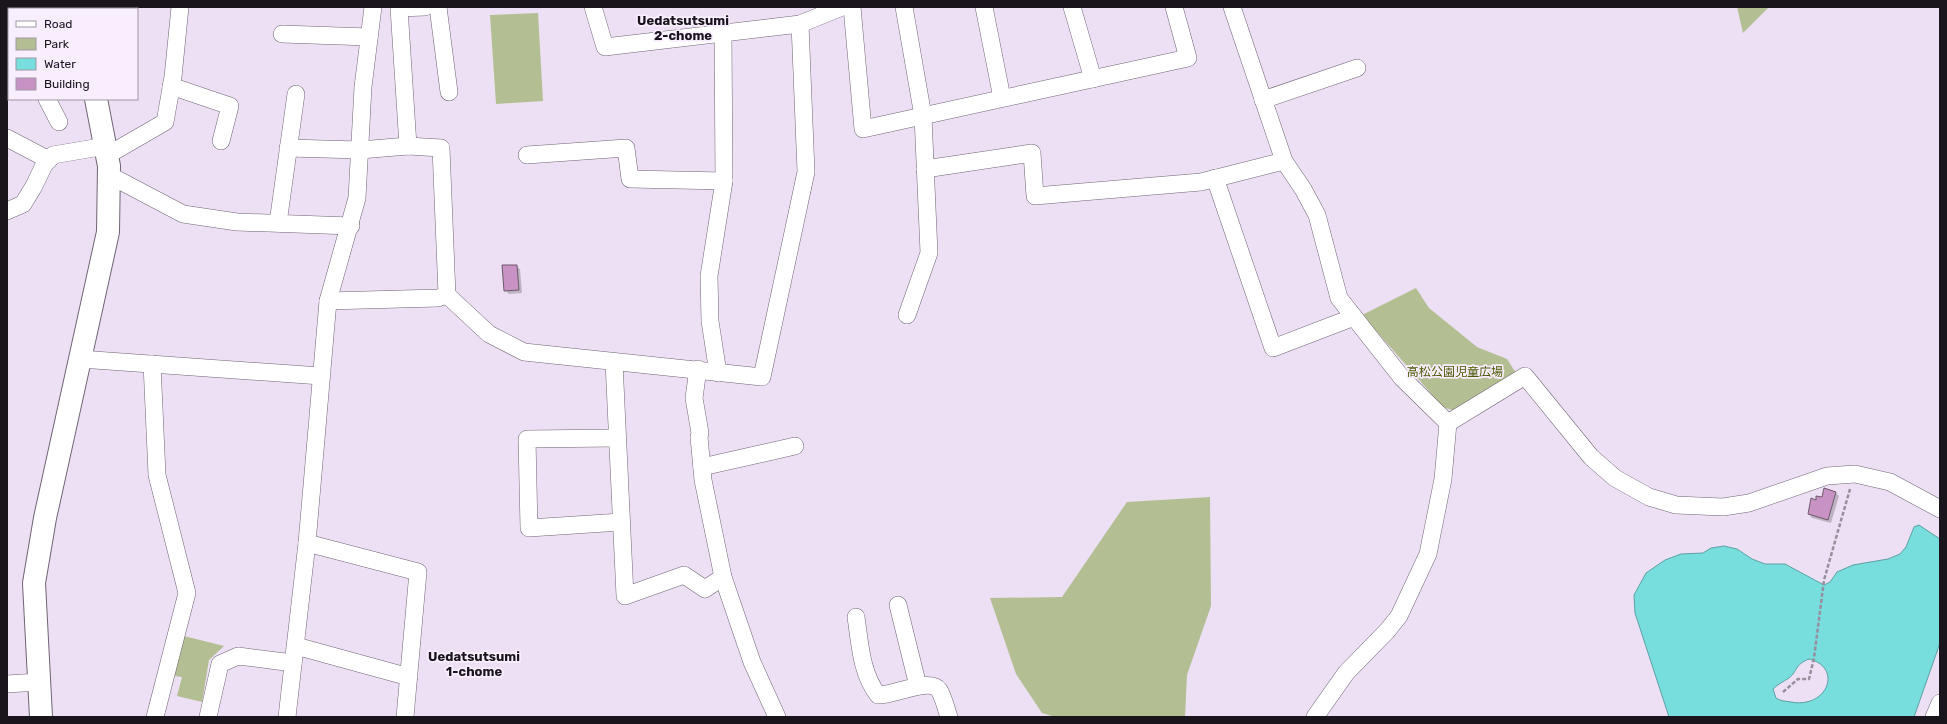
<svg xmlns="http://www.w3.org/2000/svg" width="1947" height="724" font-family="Rubik,'Noto Sans JP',sans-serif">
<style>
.green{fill:#b4be93}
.water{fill:#78dddd;stroke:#5ca1a3;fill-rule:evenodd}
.shadow{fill:#0003}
.building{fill:#c992c5;stroke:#6a5a68}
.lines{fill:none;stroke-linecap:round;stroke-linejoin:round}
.street-casing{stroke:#706475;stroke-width:18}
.secondary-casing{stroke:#706475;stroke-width:24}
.path{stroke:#988f9d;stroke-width:2.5;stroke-dasharray:4 2;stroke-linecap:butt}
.street{stroke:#fff;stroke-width:17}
.secondary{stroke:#fff;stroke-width:22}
.labels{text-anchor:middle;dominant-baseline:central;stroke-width:3.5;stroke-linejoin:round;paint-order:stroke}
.park-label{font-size:12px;fill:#4c5803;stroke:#f9eefe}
.neighbourhood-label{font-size:13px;font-weight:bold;fill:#1a151c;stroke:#f9eefe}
</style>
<rect width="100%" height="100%" fill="#ede0f4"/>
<!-- green -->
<g class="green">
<path d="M1737,7H1769L1743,33Z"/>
<path d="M538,13L543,101L496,104L490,15Z"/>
<path d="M1416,288L1429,308L1477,347L1507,359L1516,373L1455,411L1443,407L1362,315Z"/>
<path d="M1210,497L1211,606L1187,675L1185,717H1055L1042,713L1016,674L990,598L1062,597L1127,502Z"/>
<path d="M184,636L224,646L209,660L202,702L177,696L182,677L174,676Z"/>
</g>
<!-- water -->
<path class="water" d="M1919,525L1940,539V643L1914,717H1669L1635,613L1634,595L1646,573L1665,560L1681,554L1703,553L1711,548L1724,546L1737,549L1752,559L1765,564H1785L1824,585L1830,582L1837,572L1853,565L1888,559L1900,554L1906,547L1914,527ZM1809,659C1843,667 1828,709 1791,702C1785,701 1780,701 1776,698L1773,689C1778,684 1783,682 1789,678C1798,671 1794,665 1809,659Z"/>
<!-- shadow -->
<g class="shadow">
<path d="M516,266L520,269L522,293L509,294L505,290Z"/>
<path d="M1835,492L1839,496L1831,523L1812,518L1809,514L1816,501Z"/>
</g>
<!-- building -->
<g class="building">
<path d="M502,265H517L519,290L504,291Z"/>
<path d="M1824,488L1836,492L1828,520L1808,514L1811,498L1816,500V496L1822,497Z"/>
</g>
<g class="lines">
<defs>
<g id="street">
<path d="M438,7L449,92"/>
<path d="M593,7L605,47L800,24L842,7"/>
<path d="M852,7L863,129L1188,58L1174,7"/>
<path d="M904,7L923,116L929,253L907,315"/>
<path d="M984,7L1002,98"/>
<path d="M1072,7L1093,79"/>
<path d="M1232,7L1284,161L1303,189L1317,215L1339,298L1402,378L1448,423"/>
<path d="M7,25L9,29"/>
<path d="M282,34L369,37"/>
<path d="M171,86L230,106L221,141"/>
<path d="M47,99L59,122"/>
<path d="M1263,100L1357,68"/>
<path d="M7,138L49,160"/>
<path d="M408,146L399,8L425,7"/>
<path d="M288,148L360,150L408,146L441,148L447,295"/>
<path d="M113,152L165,122L173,77L180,7"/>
<path d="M527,155L626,148L630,179L724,181"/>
<path d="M925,169L1032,153L1035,196L1201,182L1284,161"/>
<path d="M109,175L183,214L237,222L351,226"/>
<path d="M1215,178L1273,348L1354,317"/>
<path d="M7,211L23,204L34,186L44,165L53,155L106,146"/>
<path d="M278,223L296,94"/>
<path d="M328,301L438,298L447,295L489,334L524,352L762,377L806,172L800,24"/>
<path d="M80,359L321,376"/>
<path d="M614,362L625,596L684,575L705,589L723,577"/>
<path d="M152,364L157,475L187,593L155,717"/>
<path d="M698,369L694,398L700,433L699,437L703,480L723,577L752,662L777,717"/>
<path d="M718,373L710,321L709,276L724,181L723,33"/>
<path d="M1448,423L1525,376L1591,457L1615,478L1649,497L1676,505L1723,507L1749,503L1827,476L1855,474L1890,482L1940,509"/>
<path d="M617,438L527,439L529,528L621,522"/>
<path d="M702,467L795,446"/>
<path d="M307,543L328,301L357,198L363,87L373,7"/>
<path d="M898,605L918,686"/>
<path d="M856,617C860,644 861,673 878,695C892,696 930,677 939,690C944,698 946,709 949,717"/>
<path d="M296,646L409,677"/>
<path d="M7,684L39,682"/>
<path d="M208,717L220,664L238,656L293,663"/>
<path d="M287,717L307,543L418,572L405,717"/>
<path d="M1315,717L1346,673L1387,631L1399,616L1428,554L1443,479L1448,423"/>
<path d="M1934,717L1940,703"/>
</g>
<g id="secondary">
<path d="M59,7L60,9"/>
<path d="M41,717L34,583L45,518L108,232L109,166L96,99"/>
</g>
</defs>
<!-- street casing -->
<use href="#street" class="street-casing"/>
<!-- secondary casing -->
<use href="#secondary" class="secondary-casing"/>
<!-- path -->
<path class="path" d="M1783,692L1798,679H1809L1814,658L1824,580L1850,489"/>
<!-- street -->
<use href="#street" class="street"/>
<!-- secondary -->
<use href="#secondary" class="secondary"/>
</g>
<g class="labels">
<!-- park labels -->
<g class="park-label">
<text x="1455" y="372">高松公園児童広場</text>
</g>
<!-- neighbourhood labels -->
<g class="neighbourhood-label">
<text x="683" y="20">Uedatsutsumi<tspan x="683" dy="15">2-chome</tspan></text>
<text x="474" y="656">Uedatsutsumi<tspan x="474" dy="15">1-chome</tspan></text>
</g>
</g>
<!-- border -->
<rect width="1947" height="724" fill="none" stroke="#1a151c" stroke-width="16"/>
<!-- legend -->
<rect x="8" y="8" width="130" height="92" fill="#f9eefe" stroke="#a097a4"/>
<rect x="16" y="21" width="20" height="6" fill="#ffffff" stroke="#a097a4"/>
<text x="44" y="28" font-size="12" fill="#1a151c">Road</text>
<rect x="16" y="38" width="20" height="12" fill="#b4be93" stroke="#a097a4"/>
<text x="44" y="48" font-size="12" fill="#1a151c">Park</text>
<rect x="16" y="58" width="20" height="12" fill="#78dddd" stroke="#a097a4"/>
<text x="44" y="68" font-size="12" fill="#1a151c">Water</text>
<rect x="16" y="78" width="20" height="12" fill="#c992c5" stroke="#a097a4"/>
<text x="44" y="88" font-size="12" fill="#1a151c">Building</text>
</svg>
